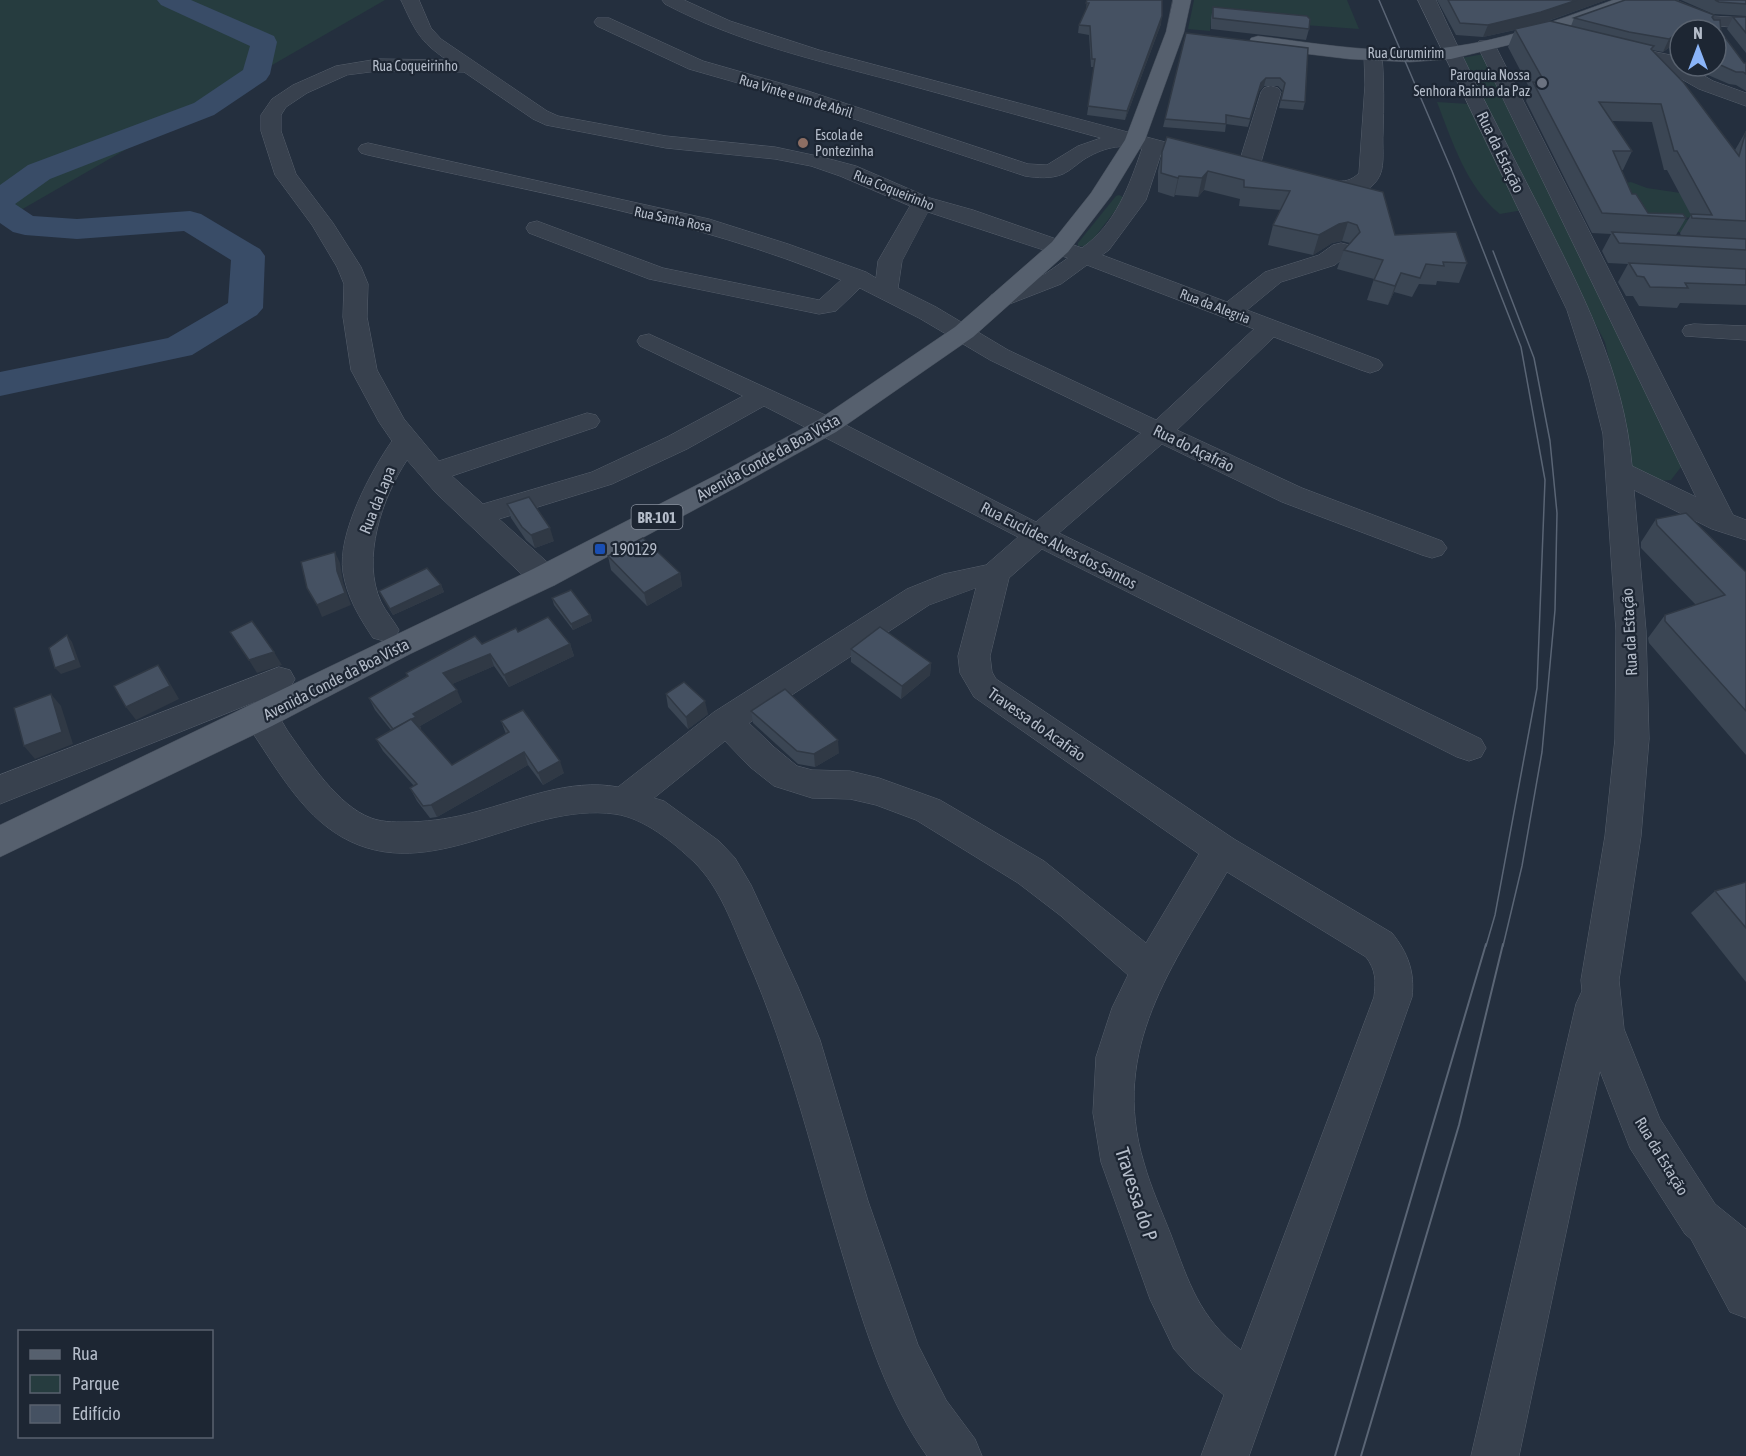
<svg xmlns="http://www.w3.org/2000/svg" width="1746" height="1456" font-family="'Asap Condensed',sans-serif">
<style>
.green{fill:#263c3f}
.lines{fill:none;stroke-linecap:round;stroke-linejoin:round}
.river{fill:#394c67;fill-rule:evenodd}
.minor-casing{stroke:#565f6c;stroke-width:1}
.major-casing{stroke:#414a57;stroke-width:1}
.minor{fill:#38414e;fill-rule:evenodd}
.major{fill:#56606e;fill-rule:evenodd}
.tram-far1{stroke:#5a6575;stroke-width:1.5}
.tram{stroke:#5a6575;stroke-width:2}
.wall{fill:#3b4654;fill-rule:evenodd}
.shaded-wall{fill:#303945}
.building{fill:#455162;stroke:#303945;stroke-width:1.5}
.worship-dot{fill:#6b7280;stroke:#1d2633;stroke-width:2}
.education-dot{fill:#8d6e63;stroke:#1d2633;stroke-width:2}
.transit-dot{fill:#1a4fb4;stroke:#1d2633;stroke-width:2}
.labels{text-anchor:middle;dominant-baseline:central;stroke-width:4.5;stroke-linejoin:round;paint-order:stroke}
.far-street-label{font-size:14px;fill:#b4bcc9;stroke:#1d2633}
.far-poi-label{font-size:14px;fill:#b4bcc9;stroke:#1d2633;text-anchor:end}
.shield{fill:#1d2633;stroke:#878f9c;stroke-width:1.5}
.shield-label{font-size:15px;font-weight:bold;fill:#b4bcc9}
.street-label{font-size:16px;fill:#b4bcc9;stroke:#1d2633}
.poi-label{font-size:16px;fill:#b4bcc9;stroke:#1d2633;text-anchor:start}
.near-street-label{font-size:20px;fill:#b4bcc9;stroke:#1d2633}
</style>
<rect width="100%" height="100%" fill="#242f3e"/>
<!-- green -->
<g class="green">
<path d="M0,0H385L0,222Z"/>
<path d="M1194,0H1347L1359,29L1211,18L1210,31L1188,29Z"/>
<path d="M1495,52L1682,457L1681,467L1671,480L1656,481L1627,465L1628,443L1605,342L1550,238L1461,58Z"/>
<path d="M1437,102L1469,104L1523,210L1500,214C1467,188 1452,141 1437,102Z"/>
<path d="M1631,182L1647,188L1694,195L1695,216L1682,219L1697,221V235L1672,231H1658L1612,185Z"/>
<path d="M1119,195L1125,198L1087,247L1078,246V243L1116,196Z"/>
</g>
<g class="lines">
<!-- river -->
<path class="river" d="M157,0H191L274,36L277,42L270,74L266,80L214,115L50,179L15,204L33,216L77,219L190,211L201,214L260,249L265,256L263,308L257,315L192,355L0,396V372L168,338L228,303L231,260L184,231L77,239L25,235L13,232L0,223V185L28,165L194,103L243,70L250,46L161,5Z"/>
<defs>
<g id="minor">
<path d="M401,0H419L431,28L441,39L547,111L558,116L666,136L775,147L822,157L856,166L930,198L973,210L1082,248C1116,224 1129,186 1142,149C1121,143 1102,148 1083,160C1076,165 1071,170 1063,174C1051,179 1038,178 1025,176L794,99L689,69L597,26L594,22L597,18H609L703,61L808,91L1028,164L1047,165L1078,146L1101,138C1032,119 963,100 894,81C815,60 737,42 665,4L662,0H684L730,21L819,50L1214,155L1217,159L1214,163L1207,165L1161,154L1146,200L1109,250L1102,255L1227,302L1265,272L1319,255L1333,245L1341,243L1349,245L1352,250L1335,265L1281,282L1247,310L1379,360L1383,365L1379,370L1370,373L1361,370L1274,337L1177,430L1302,488L1442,541L1447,548L1442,555L1432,558L1422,555L1282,502L1162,444L1059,533L1481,739L1486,748L1481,757L1469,761L1457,757L1042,549L1009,578L990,656L992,672L996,679L1234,839L1392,933C1408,953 1415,972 1412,997L1249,1456H1201L1224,1395L1193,1370L1174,1349L1150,1299L1101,1162L1093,1113L1096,1057L1112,1008L1128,975L1061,916L1018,883L916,820L876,805L850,799L812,798L774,786L750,767L725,741L654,798L664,801L719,841L735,858L751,885L798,987L820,1040L868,1201L918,1345L946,1400L975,1439L982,1456H927C888,1401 866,1333 847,1269C815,1165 791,1058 747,958C733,926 720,887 694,862C673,842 644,818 615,814C524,801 431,888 342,837C300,813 275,765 248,726L244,717L248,708C256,705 263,703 270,707C278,712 284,726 289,733C309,761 338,806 371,818C384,823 399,822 412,822C433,821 454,818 475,812C521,800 569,778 618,787L714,712L907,589L944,574L986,565L1018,537L764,406L687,449L612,484L499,519L555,569L559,577L555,585L544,588L533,585L436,493L407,460C382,498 361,559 381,602C386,612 394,621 399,630L395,638L384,641L373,638C359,617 347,597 343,572C337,534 371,471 392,441L379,422L351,370L343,317L344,284L337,267L312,225L275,175L261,131V115L272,99L293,85L336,66L378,59L447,60C419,41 415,30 401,0ZM378,71L464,72L533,119L546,125L666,148L775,159L811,166L840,176L910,206L878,261L876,278L866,272L788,244L709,219L368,143L361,145L358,149L361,153L368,155C526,191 692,218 841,280L819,300L663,268L537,221L529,223L526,228L529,233L649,279L819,314L836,311L860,288L919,318L990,360L1141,433L1036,522L836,420L649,334L640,336L637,341L640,346L743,396L667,437L592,472L483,504L452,476L596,427L600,421L596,415L587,413L439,461L404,419L377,370L367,317L368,284L361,267L333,223L296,174L281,131V115L286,107L307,93L347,75ZM928,212L1068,258L1045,274L991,295L987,300L991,305L999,307L1007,305L1061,284L1087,265L1254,329L1156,420L1008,350L936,307L898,288L902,261ZM976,588L958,656L960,673L974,697L1199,854L1146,943L1044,861L940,800L879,778L850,771L812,770L797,766L774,747L749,723L929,605ZM1227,872L1366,957C1376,970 1376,981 1374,997L1241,1350C1199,1317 1189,1283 1171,1235C1162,1212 1151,1188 1144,1163C1109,1048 1173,966 1227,872Z"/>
<path d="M1418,0H1436C1468,70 1504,139 1539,207C1581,291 1624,371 1632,466L1696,497L1477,45L1479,41H1493L1495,45L1733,515L1746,520V540L1712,529L1634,490L1646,631L1649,739L1641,836L1619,980L1624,1029L1660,1119L1715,1204L1746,1229V1318L1730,1312L1691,1239L1685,1234L1630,1148L1600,1071L1519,1456H1471L1576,1004L1582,991L1581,980L1605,836L1615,739L1616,631L1603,434L1589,378L1567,310Z"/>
<path d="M1652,0H1676L1712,16L1746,18V28L1703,25L1655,4Z"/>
<path d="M1617,44L1680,57V66H1687L1713,81L1746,93V106L1699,89L1653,63L1610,54L1608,50L1610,46Z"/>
<path d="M1373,48L1380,50L1382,54C1384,81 1384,107 1383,133C1382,145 1385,164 1380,175C1368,202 1331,195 1308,190L1305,185L1308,180C1327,176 1344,189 1359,173L1365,85L1364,54L1366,50Z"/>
<path d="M1271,86L1278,88L1281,92L1259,169L1255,173L1248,175L1241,173L1237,169L1261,92L1264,88Z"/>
<path d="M1694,324L1746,326V340L1685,336L1682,331L1685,326Z"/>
<path d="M279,667L290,670L295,679L290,688L0,804V775Z"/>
</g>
<g id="major">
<path d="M1173,0H1191L1184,32L1145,140L1111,196L1068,252L973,337L836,432L746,482L555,585L410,654L272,726L0,857V825L533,569L726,470L818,420L955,327L1052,242L1091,193L1125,140L1166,32Z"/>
<path d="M1613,0H1639L1636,4L1549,35L1451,59L1410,62L1349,59L1258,48L1251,46L1249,42L1251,38L1258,36C1321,44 1387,56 1450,47C1506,40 1560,19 1613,0Z"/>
</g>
</defs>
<!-- minor casing -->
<use href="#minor" class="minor-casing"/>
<!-- major casing -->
<use href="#major" class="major-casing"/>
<!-- minor -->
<use href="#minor" class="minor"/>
<!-- major -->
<use href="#major" class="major"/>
<!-- tram-far1 -->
<g class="tram-far1">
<path d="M1379,0L1452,171L1521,347L1545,480L1537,688L1495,915L1486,946"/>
<path d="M1493,251L1534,358L1550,441L1557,513L1555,610L1542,752L1522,866L1503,946"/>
</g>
<!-- tram -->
<g class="tram">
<path d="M1335,1456L1486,944"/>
<path d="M1361,1456L1459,1125L1503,944"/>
</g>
</g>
<!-- wall -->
<g class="wall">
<path d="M1087,0L1161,24L1125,120L1087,115L1094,67H1091L1089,35L1078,33L1079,25L1086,11Z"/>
<path d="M1437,0H1606L1543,23L1571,26L1574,18L1714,15L1712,18L1721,32L1744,63H1746V91L1736,85L1729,84L1708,75L1701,66H1716V30H1680V48L1670,47L1663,52L1652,50L1735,150L1746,131V305L1680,303L1677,308L1639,306L1633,296H1626L1618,282L1628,264L1608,263L1602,251L1611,234L1592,233L1526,101L1530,89L1508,47L1515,30L1483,37L1456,35ZM1612,121L1652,122L1664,170H1667L1691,215L1680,233L1681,236L1676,235L1686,218L1648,213L1632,194L1621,170H1623L1632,151Z"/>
<path d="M1681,0H1746V16L1713,14Z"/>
<path d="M1213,7L1309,29L1306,40L1211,29V18Z"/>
<path d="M1733,17H1746V53L1727,29Z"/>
<path d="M1308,48L1305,102L1303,110L1279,108L1283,91L1278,86H1264L1259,91L1248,127L1226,124L1225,132L1163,127L1165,119Z"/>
<path d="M1167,137L1395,235L1467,263L1459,283L1437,281L1436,285L1419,284L1412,297L1394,292L1388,305L1367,300L1374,279L1337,269L1344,250L1350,243L1342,241L1332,243L1313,255L1268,245L1273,225L1281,210L1239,206L1240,199L1204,190L1198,197L1175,195L1174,197L1158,192V171L1162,152Z"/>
<path d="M507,504L554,541L535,548L526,540L511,518Z"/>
<path d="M1656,519L1746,572V755L1649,643L1648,638L1665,615L1696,605L1641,548V542Z"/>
<path d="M608,556L680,573L682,586L647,606L611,570Z"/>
<path d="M441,585L444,592L393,615L379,591Z"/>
<path d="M552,598L590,615L592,621L573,630L554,605Z"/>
<path d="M518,632L570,644L574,656L509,687L494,666L452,684L462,702L420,726L421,729V730L452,765L506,734L501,721L564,773L543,785L528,765L437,817L430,818L417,801L410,788L414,786L383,751L376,739L391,730L375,710L369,698L407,676L406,673L482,644Z"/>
<path d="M851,649L931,663L930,675L901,699L851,662Z"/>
<path d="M666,694L708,714L688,729L668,707Z"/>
<path d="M751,711L839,753L815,767L798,764L753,723Z"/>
<path d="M1746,882V982L1691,913L1715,891Z"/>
</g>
<!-- shaded-wall -->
<g class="shaded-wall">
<path d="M1577,0H1606L1536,25L1483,37L1488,25Z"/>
<path d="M1162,16L1161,24L1125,120L1127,111Z"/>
<path d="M1676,34L1670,47L1663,52L1669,39Z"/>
<path d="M1266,78L1264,86L1259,91L1248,127L1261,83Z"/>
<path d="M1208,171L1204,190L1198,197L1202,178Z"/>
<path d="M1179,176L1175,195L1174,197L1178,178Z"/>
<path d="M1348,222L1342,241L1332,243L1313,255L1319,235L1339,224Z"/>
<path d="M1401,273L1394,292L1388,305L1395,286Z"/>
<path d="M550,528L554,541L535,548L531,535Z"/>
<path d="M335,552L340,563L343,582L351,605L322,617L317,605Z"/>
<path d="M680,573L682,586L647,606L644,593Z"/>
<path d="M441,585L444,592L393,615L390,609Z"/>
<path d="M590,615L592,621L573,630L571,624Z"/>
<path d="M67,635L72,642L81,667L61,674L55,668Z"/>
<path d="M570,644L574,656L509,687L504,675Z"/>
<path d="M274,652L282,665L257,673L249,660Z"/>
<path d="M490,654L494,666L448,686L443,673Z"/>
<path d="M931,663L930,675L901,699L902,686Z"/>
<path d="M158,665L167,678L179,699L136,720L126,707Z"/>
<path d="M457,690L462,702L420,726L421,729L399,741L393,729L413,714Z"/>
<path d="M51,694L61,706L73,744L35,759L24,746Z"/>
<path d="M705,701L708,714L688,729L686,717Z"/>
<path d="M838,740L839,753L815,767L814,754Z"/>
<path d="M524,752L528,765L437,817L431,805Z"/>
<path d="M560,761L564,773L543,785L538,773Z"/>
</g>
<!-- building -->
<g class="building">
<path d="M1087,0H1162V16L1127,111L1088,106L1095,59H1092L1090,26L1079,25L1089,3H1086Z"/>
<path d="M1448,0H1577L1541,12L1488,25L1460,23Z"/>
<path d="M1625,0H1675L1714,15L1712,17L1714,20H1720L1721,32L1744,63H1746V74L1743,72H1736L1716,63V30H1680V35L1676,34L1669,39L1629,32L1574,18Z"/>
<path d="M1715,0H1746V4L1719,2Z"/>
<path d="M1213,7L1307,16L1310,19L1309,29L1213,18Z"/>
<path d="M1733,17H1746V33Z"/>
<path d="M1550,21L1654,46L1651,49L1684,83L1739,156L1746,131V221L1692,218L1691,214L1712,215L1677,151H1674L1661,104L1599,102L1632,151H1613L1632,194H1636L1648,213L1683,214L1686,218L1602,213L1533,82L1545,83L1515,29Z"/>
<path d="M1186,33L1308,48L1305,102L1281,100L1285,83L1280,78H1266L1261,83L1250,119L1226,115V124L1165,119Z"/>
<path d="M1167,137L1383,192L1395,235L1456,232L1467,263L1443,262L1444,266L1426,264L1420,278L1401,273L1395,286L1374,280L1383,260L1344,250L1360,232L1357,225L1348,222L1339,224L1319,235L1273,225L1290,191L1244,187V180L1208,171L1202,178L1179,176L1178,178L1161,173L1162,152Z"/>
<path d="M1612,232L1746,239V250L1619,243Z"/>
<path d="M1629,263L1746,269V285L1685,283L1688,288L1650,287L1644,277L1637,276Z"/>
<path d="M529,497L550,528L531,535L522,527L507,504Z"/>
<path d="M1686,513L1746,572V711L1665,621V615L1725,595L1657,525L1656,519Z"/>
<path d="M643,538L680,573L644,593L608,556Z"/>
<path d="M335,552L337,571L345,593L317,605L307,588L301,562Z"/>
<path d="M427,568L441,585L390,609L379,591Z"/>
<path d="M571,590L590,615L571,624L552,598Z"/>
<path d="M548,617L570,644L504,675L490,654L443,673L457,690L413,714L416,717L393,729L369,698L408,676L406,673L475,636L482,644L516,628L518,632Z"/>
<path d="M252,621L274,652L249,660L230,632Z"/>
<path d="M880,627L931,663L902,686L851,649Z"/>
<path d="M67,635L76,660L55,668L49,648Z"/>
<path d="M158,665L170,686L126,707L114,686Z"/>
<path d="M684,682L705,701L686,717L666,694Z"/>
<path d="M785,689L838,740L814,754L797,751L751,711Z"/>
<path d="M51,694L62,732L24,746L14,708Z"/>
<path d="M523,710L560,761L538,773L524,752L431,805L423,806L410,788L417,784L376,739L411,719L452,765L509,732L501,721Z"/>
<path d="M1746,882V928L1715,891Z"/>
</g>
<!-- markers -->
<circle class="worship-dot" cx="1542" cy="83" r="6"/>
<circle class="education-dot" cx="803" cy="143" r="6"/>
<rect class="transit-dot" x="594" y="543" width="12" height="12" rx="3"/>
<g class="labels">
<!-- far-street labels -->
<g class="far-street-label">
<text x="1406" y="53">Rua Curumirim</text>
<text x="415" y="66">Rua Coqueirinho</text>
<text transform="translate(796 96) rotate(17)">Rua Vinte e um de Abril</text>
<text transform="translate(894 190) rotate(22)">Rua Coqueirinho</text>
<text transform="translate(673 219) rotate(12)">Rua Santa Rosa</text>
<text transform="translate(1215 306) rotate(21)">Rua da Alegria</text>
</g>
<!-- far-poi labels -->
<g class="far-poi-label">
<text x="1530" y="75">Paroquia Nossa<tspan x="1530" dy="16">Senhora Rainha da Paz</tspan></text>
<text x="815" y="135" text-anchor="start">Escola de<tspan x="815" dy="16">Pontezinha</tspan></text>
</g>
<!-- shield labels -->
<rect class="shield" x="631.5" y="505" width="51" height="24" rx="4.5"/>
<g class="shield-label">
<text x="657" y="517">BR-101</text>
</g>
<!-- street labels -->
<g class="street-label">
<text transform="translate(1501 152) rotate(64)">Rua da Estação</text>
<text transform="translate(1194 448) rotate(26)">Rua do Açafrão</text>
<text transform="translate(768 457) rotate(-29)">Avenida Conde da Boa Vista</text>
<text transform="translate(377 500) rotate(-68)">Rua da Lapa</text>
<text transform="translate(1059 545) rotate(27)">Rua Euclides Alves dos Santos</text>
<text transform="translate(1629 632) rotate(-93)">Rua da Estação</text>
<text transform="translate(336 679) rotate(-27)">Avenida Conde da Boa Vista</text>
<text transform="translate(1037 724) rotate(35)">Travessa do Acafrão</text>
<text transform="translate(1662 1156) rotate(59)">Rua da Estação</text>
</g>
<!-- poi labels -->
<g class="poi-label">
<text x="612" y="549">190129</text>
</g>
<!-- near-street labels -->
<g class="near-street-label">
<text transform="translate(1137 1194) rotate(72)">Travessa do P</text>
</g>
</g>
<!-- legend -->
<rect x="18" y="1330" width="195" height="108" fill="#1d2633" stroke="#59626f" stroke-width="1.5"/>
<rect x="30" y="1350" width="30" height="9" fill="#56606e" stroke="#59626f" stroke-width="1.5"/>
<text x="72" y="1360" font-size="18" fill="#b4bcc9">Rua</text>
<rect x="30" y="1375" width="30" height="18" fill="#263c3f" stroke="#59626f" stroke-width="1.5"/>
<text x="72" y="1390" font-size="18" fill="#b4bcc9">Parque</text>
<rect x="30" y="1405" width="30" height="18" fill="#455162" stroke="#59626f" stroke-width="1.5"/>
<text x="72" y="1420" font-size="18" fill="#b4bcc9">Edifício</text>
<!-- north arrow -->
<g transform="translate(1698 48)"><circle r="28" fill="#1d2633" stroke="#59626f" stroke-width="1.5"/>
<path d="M0-4.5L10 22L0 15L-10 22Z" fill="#8ab4f8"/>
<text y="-9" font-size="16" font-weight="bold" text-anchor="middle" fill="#b4bcc9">N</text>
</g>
</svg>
